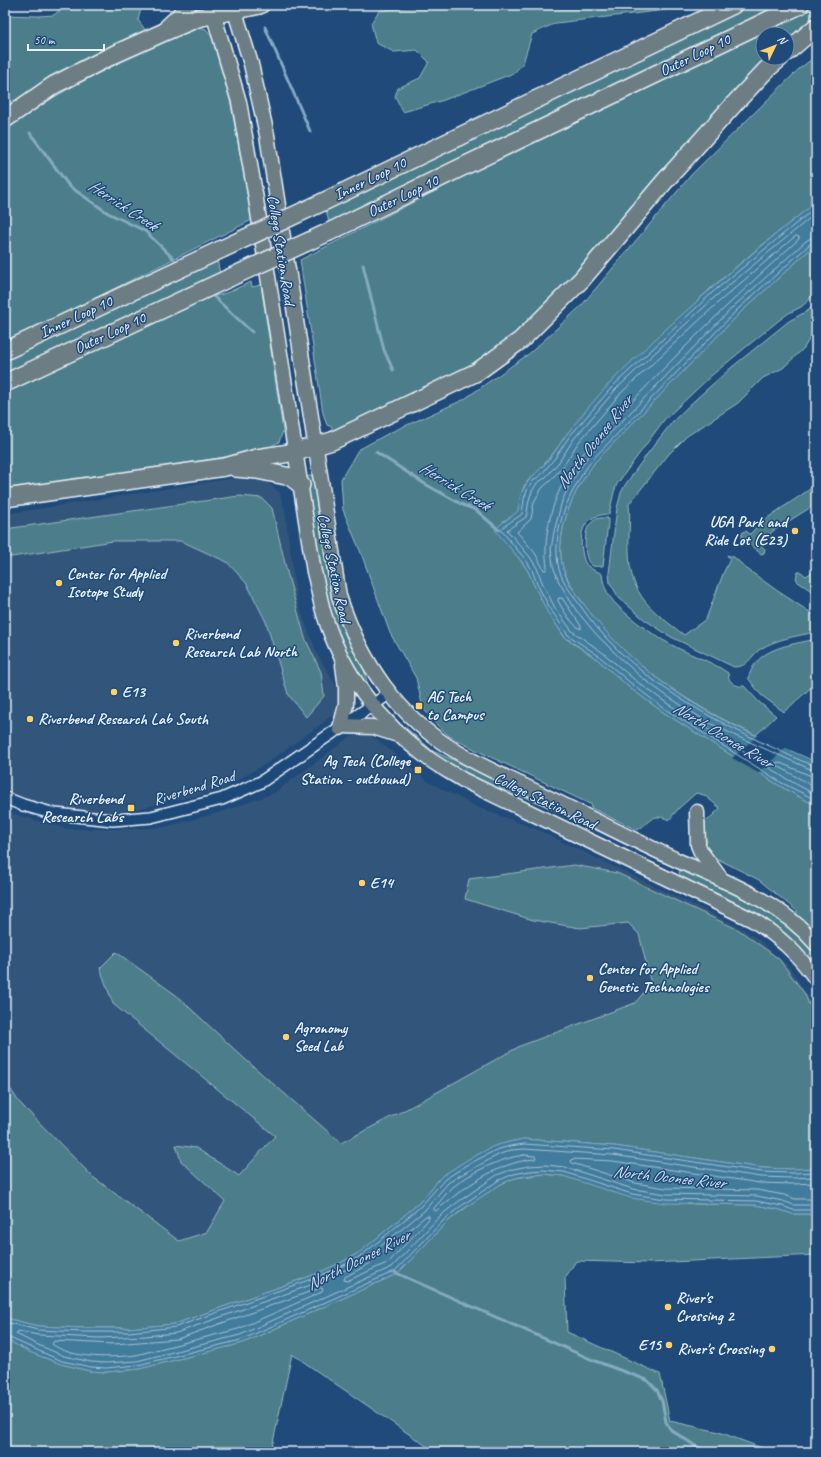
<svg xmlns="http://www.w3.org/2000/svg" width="821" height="1457" font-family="Caveat,sans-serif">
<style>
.built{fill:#32557b}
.green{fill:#4b7e8a;stroke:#9ab8c1}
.water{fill:#437c9d;stroke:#85abc1}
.pier{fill:#1f4a7a}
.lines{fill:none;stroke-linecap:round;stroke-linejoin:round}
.shore{stroke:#a6c2d4;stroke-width:1}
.stream{stroke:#85abc1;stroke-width:3}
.minor-casing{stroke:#e8f1f8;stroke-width:14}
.major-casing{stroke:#e8f1f8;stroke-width:17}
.highway-casing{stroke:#e8f1f8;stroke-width:20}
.minor{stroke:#1f4a7a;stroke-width:11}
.major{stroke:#6c7e84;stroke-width:14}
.highway{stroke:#6c7e84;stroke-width:17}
.highway-bridge-casing{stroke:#e8f1f8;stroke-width:20;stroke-linecap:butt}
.highway-bridge{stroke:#6c7e84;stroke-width:17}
.poi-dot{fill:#ffd166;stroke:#1f4a7a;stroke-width:1.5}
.labels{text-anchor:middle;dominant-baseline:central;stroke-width:3;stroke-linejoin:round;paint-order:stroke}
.street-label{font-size:16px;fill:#e8f1f8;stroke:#1f4a7a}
.poi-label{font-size:16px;font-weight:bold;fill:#e8f1f8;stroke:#1f4a7a;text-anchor:start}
.water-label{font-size:17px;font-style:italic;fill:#cfdfea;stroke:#1f4a7a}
</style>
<rect width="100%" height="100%" fill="#1f4a7a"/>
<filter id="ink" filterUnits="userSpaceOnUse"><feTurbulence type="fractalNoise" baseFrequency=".025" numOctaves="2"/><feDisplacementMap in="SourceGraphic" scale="8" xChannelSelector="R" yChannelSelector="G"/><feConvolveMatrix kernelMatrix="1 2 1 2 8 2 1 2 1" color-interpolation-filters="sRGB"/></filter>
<g filter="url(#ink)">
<!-- built -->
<g class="built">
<path d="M247,476L265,480L280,493L285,511L297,601L317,653L340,693L339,707L324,722L267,763L221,790L127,811L80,812L31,802L5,792V514Z"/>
<path d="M367,734L379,741L427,781L479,808L536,829L738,926L758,939L790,968L812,1002L816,1011V1168L614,1146L524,1139L5,1318V810L20,816L69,829H126L164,827L221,812L274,793L351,736Z"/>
</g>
<!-- green -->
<g class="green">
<path d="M66,5H142L138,20L146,31L81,62L5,109V15L38,16L54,15Z"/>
<path d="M421,5H668L666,10L556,23L532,34L523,63L514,73L444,100L403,112L395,96L398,88L420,78L429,62L417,50L394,52L376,43L371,23L379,11Z"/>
<path d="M748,5H781L329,223L326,209Z"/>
<path d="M816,5V20L787,44V34H763V58H772C718,117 664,175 610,234C577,271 545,312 505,342C453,380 393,404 334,431H332V427L327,425L323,413L300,260L543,136Z"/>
<path d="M203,28L206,29L212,37L230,99L252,220L5,343V129C49,97 97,73 146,50C164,41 183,30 203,28Z"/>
<path d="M816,56V202L756,250L710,289L610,383L566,435L558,447L538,472L531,477L524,486L520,498L519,511L511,517L503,521L515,553L528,571L534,585L548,612L565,638L597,659L630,688L663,712L780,786L803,799L816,805V933L796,914L797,911L759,880L718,859L717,860L710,855L703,846L707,842V840H705L703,825L720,808L704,795L696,793L679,808L669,820C650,811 649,825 637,830L591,808L592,805L478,751L449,736L435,723L423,708L416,678L390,633L361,553L343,510L341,479L358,450L389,433L463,400L530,353L581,306L692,174L799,69Z"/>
<path d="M816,244V289L809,300L801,307L789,313L778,321L712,375L664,420L617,484L614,492L609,514C585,515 579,530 582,551C583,556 584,563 588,566C591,570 598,571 602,574C604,594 614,603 629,616C646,630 664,642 684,651C699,658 714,663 728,673L729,679C733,684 737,687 744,686L759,702L776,716L756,735C688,705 622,661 580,599C573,588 565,577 562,564C557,541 566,511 577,490C582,480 589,471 595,462L741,312Z"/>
<path d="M217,259L220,274L5,375V359Z"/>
<path d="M251,282L252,287L261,285L283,431L279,442L273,445V449L245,454L5,491V391L214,292L215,296L226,293Z"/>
<path d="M816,301V331L811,336L804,348L783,368L763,378L738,403L687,436L669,454L629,504C631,520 628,536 629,552C630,597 652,610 684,635L706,619L723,574L730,559L727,555L734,557L747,569L779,592L816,616V632C797,636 775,639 759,650C749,658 748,667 734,667L671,637L645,620L619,598L610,583L609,573L617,508L621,493L625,485L648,453L673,421L696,399L732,367L789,321L809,310Z"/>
<path d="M314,475L344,628L364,669L367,682L366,684L363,683L344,648L330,613L323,583L306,477Z"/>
<path d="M816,484V504L773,531L760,545L765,549L764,553L761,554L742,538V534L743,532L746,531L750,534C768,513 795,502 816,484Z"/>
<path d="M239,496L262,498L272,508L287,572L305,638L321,672L324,696L306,717L288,694L266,622L247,584L227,562L181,541H113L5,558V529Z"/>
<path d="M600,518H608V523L603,566C600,566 596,567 593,566C583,562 584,535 588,527C590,523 595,519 600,518Z"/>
<path d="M816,570V594L798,582L796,578L798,572H801L806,576Z"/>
<path d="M816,639V683L784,712L761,695L748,678C750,673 752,668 755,664C768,646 796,644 816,639Z"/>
<path d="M404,726L433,751L494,778L638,849H636C602,833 568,816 534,801C520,795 505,791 491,786C472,779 410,744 404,726Z"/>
<path d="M574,865L617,873L739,930L779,959L805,994L816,1023V1168L792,1169L762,1168L614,1146L524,1139L509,1142L481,1153L442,1176L418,1204L360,1252L344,1261L316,1274L175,1324L129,1328H83L38,1326L5,1318V1081L19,1102L93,1177L179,1241L207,1232L225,1201L181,1161L176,1145L196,1148L239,1176L275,1136L113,1004L100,968L116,952L176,995L246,1060L341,1143L416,1104L520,1046L635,1003L651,984L639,934L628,923L580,928L533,920L465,899L469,879Z"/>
<path d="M685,868C734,892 779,911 816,954V968C803,951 788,935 770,923C743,904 711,892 681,877L679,872L681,869Z"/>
<path d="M544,1174L563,1176L586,1182L695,1204L756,1205L781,1210L792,1214H816V1255L650,1263L576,1261L565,1278L567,1332L660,1374L670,1421L719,1432L773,1452H435L292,1354L271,1452H5V1339L32,1353L61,1364L90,1371L106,1372L139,1369L243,1343L397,1274L447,1222L476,1200L501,1184L515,1178Z"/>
</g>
<!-- water -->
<g class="water">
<path d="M816,202V244L741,312L595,462C589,471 582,480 577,490C566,511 557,541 562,564C565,581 578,597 589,611C624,657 674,695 725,721C754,736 786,748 816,762V805L803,799L780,786L663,712L630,688L597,659L565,637L548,613L534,585L528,571L522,562L495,530C503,521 510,518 518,511C521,478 536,478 553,454C558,448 562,440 567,434C580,417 595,399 610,383C627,365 646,348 664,331C713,286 764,243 816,202Z"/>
<path d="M524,1139L614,1146L762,1168L792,1169L816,1168V1214H792L781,1210L756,1205L665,1203L631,1198L563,1176L544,1174L530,1175L515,1178L501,1184L463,1209L447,1222L397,1274L243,1343L139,1369L106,1372L90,1371L61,1364L32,1353L5,1339V1318L38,1326L83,1328H129L175,1324L316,1274L344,1261L360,1252L418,1204L442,1176L467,1160L494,1146L509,1142Z"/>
</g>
<!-- pier -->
<path class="pier" d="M759,734L787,747L758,773L732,758Z"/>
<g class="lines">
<!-- shore -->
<g class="shore">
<path d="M816,207L713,292L613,386L569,437L555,458L541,475L534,480L528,488L524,499L522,514C515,520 506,523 501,530L526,560L532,570L537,584L551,610L568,635L599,656L633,685L665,709L782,783L816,800"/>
<path d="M816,213L716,296L616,389L573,440L559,462L545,478L537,483L532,491L529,500L527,512L526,517L507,530L530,557L537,568L542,582L555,608L572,631L602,652L636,681L668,704L785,778L816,795"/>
<path d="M796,236L799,237V239C739,293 682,348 627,407C605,431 579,453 563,483C550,508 543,540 547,568L546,570H544L535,553L517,532L531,519L534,502L542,488L549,482L564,465L578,443L621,393L720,301Z"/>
<path d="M816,237L811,238L806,241L734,306L588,456L569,486L562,501L554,532L551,549L553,566L559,582L576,610L596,634L618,656L641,677L667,696L706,721L734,735L810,769L816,770"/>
<path d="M816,242H813L809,245L738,309L592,460C571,489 552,527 558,564C560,578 569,590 577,601C624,672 699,714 774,748C785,753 805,764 816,765"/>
<path d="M559,598H562L581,626V629C573,627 562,608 558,601Z"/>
<path d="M816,776L809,775L778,762L776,763V765L816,788"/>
<path d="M524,1155L535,1156L536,1158L534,1159C497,1163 464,1187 436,1211H434V1208C440,1202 446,1193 453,1187C471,1172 501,1158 524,1155Z"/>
<path d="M816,1177L793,1178L761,1177L613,1155L524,1149L511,1150L498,1155L459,1176L448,1183L424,1211L365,1259L334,1276L305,1287L176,1333L145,1336L99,1338L38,1335L18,1331L16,1334L36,1344L64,1356L91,1362L106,1363L137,1361L240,1335L392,1267L441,1215L458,1202L497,1175L513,1169L529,1166L545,1165L565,1167L633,1189L666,1194L757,1196L783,1201L794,1205H816"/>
<path d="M816,1183L793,1184L760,1183L613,1161L573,1159L571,1161L572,1163L635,1183L666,1188L757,1190L784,1195L795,1199H816"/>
<path d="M426,1216H429V1219L389,1262L347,1281L344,1280L345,1277L369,1264Z"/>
<path d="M321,1288L323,1289L322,1292L238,1329L136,1355C113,1358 71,1359 52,1344L54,1341L114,1344L177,1339Z"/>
<path d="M5,1322L38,1330L83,1332H129L176,1327L317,1277L346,1264L362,1255L420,1207L445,1179L469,1164L496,1150L510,1146L524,1144L614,1150L762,1172L792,1173L816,1172"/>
<path d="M5,1336L62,1361L91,1367L106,1368L138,1365L241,1340L395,1271L445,1219L461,1206L499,1180L514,1174L530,1171L544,1170L564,1172L632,1194L665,1199L756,1201L782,1206L793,1210H816"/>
</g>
<!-- stream -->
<g class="stream">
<path d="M265,27L310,131"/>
<path d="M30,133L69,186L108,213L145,231L174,259"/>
<path d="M363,265L384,350L393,370"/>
<path d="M214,297L252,332"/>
<path d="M376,452L425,484L463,505L476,510L499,530"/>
<path d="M394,1272L595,1361L647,1380L657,1390L662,1401L666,1422L671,1430L694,1445L710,1452"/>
</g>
<defs>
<path id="minor" d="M5,798L23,805L55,814L113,820L151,817L222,799L261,782L390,693"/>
<g id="major">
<path d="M210,5L216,23L239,102L255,193L314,572C318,586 320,601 324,614C342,673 380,723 429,759C440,767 452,773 463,780L753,920C780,937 797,953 816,979"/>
<path d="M233,5L251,64L267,135L339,596C361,662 397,717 459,753C488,770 519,783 549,798C593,819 637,842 681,862C730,883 781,903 816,944"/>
<path d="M342,726L373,727L398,735"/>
<path d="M340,728L346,705V688L343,665"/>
<path d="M697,812L698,845L701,852L722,880"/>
</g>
<g id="highway">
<path d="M168,27L180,16L187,5"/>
<path d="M787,52L816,27"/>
<path d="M5,119L54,85L115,54L162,33L198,18L260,5"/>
<path d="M323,202L733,5"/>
<path d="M329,232L462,167L800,5"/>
<path d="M5,351L222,249"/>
<path d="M5,383L227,279"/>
<path d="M236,468L257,470L291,477L301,485"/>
<path d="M5,498L225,467L257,458L296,452L332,441L477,372L521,340L582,279L664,182L734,104L766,70L780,58"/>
</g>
</defs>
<!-- minor casing -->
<use href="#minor" class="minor-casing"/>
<!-- major casing -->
<use href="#major" class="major-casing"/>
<!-- highway casing -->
<use href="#highway" class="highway-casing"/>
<!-- minor -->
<use href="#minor" class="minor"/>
<!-- major -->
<use href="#major" class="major"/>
<!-- highway -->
<use href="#highway" class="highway"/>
<defs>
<g id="highway-bridge">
<path d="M222,249L323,202"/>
<path d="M227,279L329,232"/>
</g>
</defs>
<!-- highway-bridge casing -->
<use href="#highway-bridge" class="highway-bridge-casing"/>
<!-- highway-bridge -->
<use href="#highway-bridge" class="highway-bridge"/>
</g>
</g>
<!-- markers -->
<g class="poi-dot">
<circle cx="795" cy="531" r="4"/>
<circle cx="59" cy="583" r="4"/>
<circle cx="176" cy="643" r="4"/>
<circle cx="114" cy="692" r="4"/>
<rect x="415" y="702" width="8" height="8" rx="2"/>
<circle cx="30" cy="719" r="4"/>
<rect x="414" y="766" width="8" height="8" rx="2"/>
<rect x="127" y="804" width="8" height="8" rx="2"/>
<circle cx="362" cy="883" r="4"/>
<circle cx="590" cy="978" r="4"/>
<circle cx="286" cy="1037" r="4"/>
<circle cx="668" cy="1307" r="4"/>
<circle cx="669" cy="1345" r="4"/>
<circle cx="772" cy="1349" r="4"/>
</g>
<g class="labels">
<!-- street labels -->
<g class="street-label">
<text transform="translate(695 55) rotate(-26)">Outer Loop 10</text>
<text transform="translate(370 179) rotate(-26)">Inner Loop 10</text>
<text transform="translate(403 196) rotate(-26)">Outer Loop 10</text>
<text transform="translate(281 250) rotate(81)">College Station Road</text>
<text transform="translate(76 317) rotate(-25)">Inner Loop 10</text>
<text transform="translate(110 333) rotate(-25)">Outer Loop 10</text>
<text transform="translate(334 568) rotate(78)">College Station Road</text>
<text transform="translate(194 788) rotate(-17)">Riverbend Road</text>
<text transform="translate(545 801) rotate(26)">College Station Road</text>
</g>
<!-- poi labels -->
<g class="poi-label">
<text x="787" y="522" text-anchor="end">UGA Park and<tspan x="787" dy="18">Ride Lot (E23)</tspan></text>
<text x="67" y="574">Center for Applied<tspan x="67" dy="18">Isotope Study</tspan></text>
<text x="184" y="634">Riverbend<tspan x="184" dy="18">Research Lab North</tspan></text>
<text x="122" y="692">E13</text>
<text x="427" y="697">AG Tech<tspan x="427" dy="18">to Campus</tspan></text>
<text x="38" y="719">Riverbend Research Lab South</text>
<text x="410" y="761" text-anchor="end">Ag Tech (College<tspan x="410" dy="18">Station - outbound)</tspan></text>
<text x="123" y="799" text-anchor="end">Riverbend<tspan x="123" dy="18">Research Labs</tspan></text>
<text x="370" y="883">E14</text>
<text x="598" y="969">Center for Applied<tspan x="598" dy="18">Genetic Technologies</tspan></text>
<text x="294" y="1028">Agronomy<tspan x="294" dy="18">Seed Lab</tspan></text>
<text x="676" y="1298">River's<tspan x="676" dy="18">Crossing 2</tspan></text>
<text x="661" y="1345" text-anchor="end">E15</text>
<text x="764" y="1349" text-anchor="end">River's Crossing</text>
</g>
<!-- water labels -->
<g class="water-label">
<text transform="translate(123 205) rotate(33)">Herrick Creek</text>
<text transform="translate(594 442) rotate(-52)">North Oconee River</text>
<text transform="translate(455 486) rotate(31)">Herrick Creek</text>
<text transform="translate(723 735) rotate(31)">North Oconee River</text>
<text transform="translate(669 1177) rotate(6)">North Oconee River</text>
<text transform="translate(358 1260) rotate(-27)">North Oconee River</text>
</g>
</g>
<!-- margin -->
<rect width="821" height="1457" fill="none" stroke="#1f4a7a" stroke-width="20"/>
<rect x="10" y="10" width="801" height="1437" fill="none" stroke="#e8f1f8" stroke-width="1.5" filter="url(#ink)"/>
<!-- north arrow -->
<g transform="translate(775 46) rotate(47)"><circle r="19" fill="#1f4a7a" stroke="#6f8dac"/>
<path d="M0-3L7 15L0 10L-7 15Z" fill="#ffd166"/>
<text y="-6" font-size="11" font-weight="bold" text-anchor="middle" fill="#e8f1f8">N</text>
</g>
<!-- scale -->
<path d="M28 44v6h76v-6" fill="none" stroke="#e8f1f8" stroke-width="2"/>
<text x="34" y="44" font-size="12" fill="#e8f1f8" stroke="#1f4a7a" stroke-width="3" paint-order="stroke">50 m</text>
</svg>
